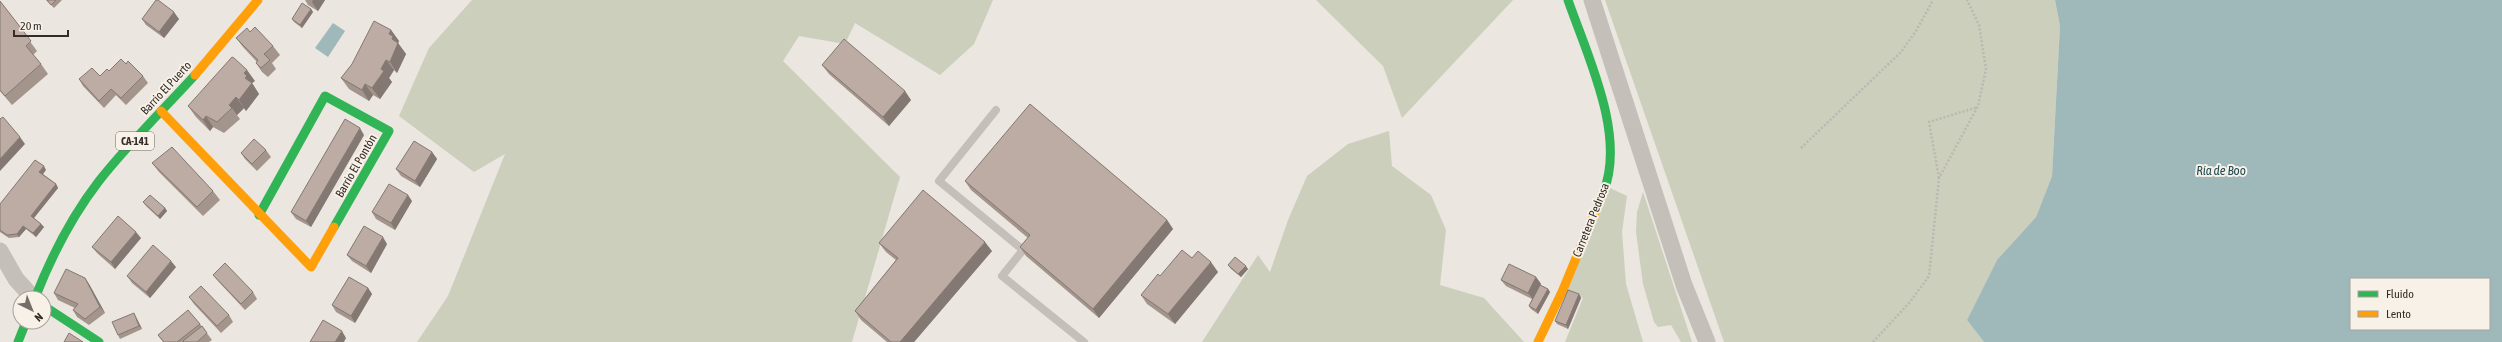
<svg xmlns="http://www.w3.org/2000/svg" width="2502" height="342" font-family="'Asap Condensed',sans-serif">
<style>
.green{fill:#cbcfbb}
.water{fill:#9fb8ba;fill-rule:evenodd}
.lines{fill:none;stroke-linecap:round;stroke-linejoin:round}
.path{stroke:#bcb7b2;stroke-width:2.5;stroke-dasharray:2 2;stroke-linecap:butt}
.lane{stroke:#c4bfb9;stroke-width:8}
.street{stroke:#c4bfb9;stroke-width:17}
.fast{stroke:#30b455;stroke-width:9}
.slow{stroke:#ff9f0a;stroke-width:9}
.wall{fill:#a3948c}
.shaded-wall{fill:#847872}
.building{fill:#bdaca3;stroke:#847872}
.labels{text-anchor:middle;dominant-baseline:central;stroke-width:4;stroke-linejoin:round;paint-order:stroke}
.shield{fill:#f7f1e7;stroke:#6e6761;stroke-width:1}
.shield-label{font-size:11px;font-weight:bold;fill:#342c28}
.street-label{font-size:12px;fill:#342c28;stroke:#f7f1e7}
.water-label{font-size:13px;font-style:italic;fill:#224b51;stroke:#f7f1e7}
</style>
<rect width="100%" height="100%" fill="#ebe6e0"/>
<!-- green -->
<g class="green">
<path d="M472,0H993L974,44L940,75L855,23L845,44L799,36L783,61L900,177L852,342H417L448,296L505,154L474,172L399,116L429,48Z"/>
<path d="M1316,0H1513L1402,118L1383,66Z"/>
<path d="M1605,0H2055L2060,26L2052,176L2036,217L1997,260L1967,320L1984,342H1724Z"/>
<path d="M1389,131L1392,166L1431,195L1446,230L1440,285L1484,298L1524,342H1202L1258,255L1270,272L1288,220L1307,176L1348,144Z"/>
<path d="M1610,188L1627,196L1622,232L1626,284L1643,342H1565L1583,298L1566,291Z"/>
<path d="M1643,192L1692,342H1681L1671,325L1658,327L1654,322L1643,284L1636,232L1637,212Z"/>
</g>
<!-- water -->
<g class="water">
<path d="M2055,0H2502V342H1984L1967,320L1997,260L2036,217L2052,176L2060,26ZM2351,279H2489V329H2351Z"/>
<path d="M333,23L345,31L328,57L315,48Z"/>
</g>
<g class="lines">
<!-- path -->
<g class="path">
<path d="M1801,148L1901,52L1916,31L1933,0"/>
<path d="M1939,178L1929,122L1978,107"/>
<path d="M1873,342L1910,302L1929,276L1939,178L1978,106L1986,69L1979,25L1967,0"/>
</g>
<!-- lane -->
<path class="lane" d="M996,110L939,181L1023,250L1002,276L1084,342"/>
<!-- street -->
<g class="street">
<path d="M1592,0L1684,285L1707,342"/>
<path d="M0,251L16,279L33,298"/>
</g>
<!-- fast -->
<g class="fast">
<path d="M1568,0C1587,55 1627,136 1603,193"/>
<path d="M259,215L325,96L389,131L334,227"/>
<path d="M35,298C51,257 72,216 99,181C128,144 163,110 195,75"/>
<path d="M44,306L99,342"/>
<path d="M18,342L26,322"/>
</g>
<!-- slow -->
<g class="slow">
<path d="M195,75L258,0"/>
<path d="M161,111L311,267L334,227"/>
<path d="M1538,342L1562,292L1603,193"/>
</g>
</g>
<!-- wall -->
<g class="wall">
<path d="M46,0H62L54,8Z"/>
<path d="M305,0H325L318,11L308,5Z"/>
<path d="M0,1L37,51L33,55L41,64L48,74L12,105L0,91Z"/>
<path d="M311,9L313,12L302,28L294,22L292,19Z"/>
<path d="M142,19H179L164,38L146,25Z"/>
<path d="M391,30L399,41L398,43L406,54L397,73L394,70L389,78L392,82L380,99L373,95L369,101L349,89L341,78Z"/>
<path d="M250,32L273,46L280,55L272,63L276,69L268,77L262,72L256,63L257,62L243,47L236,38Z"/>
<path d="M126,64L143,76L148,83L126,105L116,95L104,108L83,86L79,79L100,76Z"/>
<path d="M822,65L911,100L889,126L829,74Z"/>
<path d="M255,81L252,83L259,94L246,111L244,108L237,115L240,119L224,133L213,127L210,131L196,117L188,106Z"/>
<path d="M364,135L311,227L296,219L291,212Z"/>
<path d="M266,150L271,157L257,171L245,159L241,153Z"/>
<path d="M432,152L437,159L420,187L401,176L396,169Z"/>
<path d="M152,163L213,191L220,200L203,216L159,172Z"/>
<path d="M46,170L43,174L56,184L58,188L34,218L41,224L44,227L36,237L26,229L19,237L9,238L0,232V204Z"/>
<path d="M965,181L1167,220L1173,229L1099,318L1026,256L1020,247L1028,238L971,190Z"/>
<path d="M412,201L395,230L376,219L372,212Z"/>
<path d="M143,202L165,208L167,211L160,219L146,206Z"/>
<path d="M141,238L115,269L97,253L92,247Z"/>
<path d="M879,243L992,251L914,342H887L861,320L855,311L896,260L886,252Z"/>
<path d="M387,244L371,273L352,261L347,255Z"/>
<path d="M1192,258L1218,272L1175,324L1147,304L1141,295L1160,276Z"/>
<path d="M1228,265L1248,269L1241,277L1231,269Z"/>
<path d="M176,267L150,298L132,283L127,276Z"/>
<path d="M213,275L253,292L257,299L245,310L218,281Z"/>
<path d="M1536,277L1541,284L1540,285L1548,289L1550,292L1538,314L1531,309L1529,306L1532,299L1506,286L1501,280Z"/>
<path d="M85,278L89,284L105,313L89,325L77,317L73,310L75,308L58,300L54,293Z"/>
<path d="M368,288L372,294L355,323L336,312L332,305Z"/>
<path d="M1579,294L1581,298L1568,329L1557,324L1555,321Z"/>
<path d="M189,297L229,315L233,322L221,333L194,304Z"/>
<path d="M136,317L142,329L120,339L118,335Z"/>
<path d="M200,324L212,340L209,342H163L158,335Z"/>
</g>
<!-- shaded-wall -->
<g class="shaded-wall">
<path d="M313,0H325L318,11L312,2Z"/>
<path d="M311,9L313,12L302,28L300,25Z"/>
<path d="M174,12L179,19L164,38L159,32Z"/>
<path d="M391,30L399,41L398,43L406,54L397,73L390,62L389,34Z"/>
<path d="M386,60L394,70L389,78L392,82L380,99L372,88L381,69Z"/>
<path d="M247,70L255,81L252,83L259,94L246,111L239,100L245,78L244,73Z"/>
<path d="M365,84L373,95L369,101L362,90Z"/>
<path d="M905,91L911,100L889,126L883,117Z"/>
<path d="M236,97L244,108L237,115L232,108L229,105Z"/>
<path d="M206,116L213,127L210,131L203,120Z"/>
<path d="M360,128L364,135L311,227L306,221Z"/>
<path d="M20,137L25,144L0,171V159Z"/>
<path d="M432,152L437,159L420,187L415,181Z"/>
<path d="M44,166L46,170L42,175L39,172Z"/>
<path d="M56,184L58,188L33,219L31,216Z"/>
<path d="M408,195L412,201L395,230L391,223Z"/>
<path d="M165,208L167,211L160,219L158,216Z"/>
<path d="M1167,220L1173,229L1099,318L1093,309Z"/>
<path d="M41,224L44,227L36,237L33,233Z"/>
<path d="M23,226L26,229L19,237L17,234Z"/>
<path d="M136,232L141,238L115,269L111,262Z"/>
<path d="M383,237L387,244L371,273L366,266Z"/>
<path d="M985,242L992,251L914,342H900Z"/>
<path d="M171,261L176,267L150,298L146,292Z"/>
<path d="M1211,262L1218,272L1175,324L1168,314Z"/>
<path d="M1246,266L1248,269L1241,277L1238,274Z"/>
<path d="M1536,277L1541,284L1533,299L1528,293Z"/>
<path d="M85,278L89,284L105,313L100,307Z"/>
<path d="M368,288L372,294L355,323L351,316Z"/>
<path d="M1548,289L1550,292L1538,314L1536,310Z"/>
<path d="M1579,294L1581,298L1568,329L1566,325Z"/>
<path d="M134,313L142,329L139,326Z"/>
<path d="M342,331L346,338L344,342H335Z"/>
</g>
<!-- building -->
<g class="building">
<path d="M47,0H56L51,5Z"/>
<path d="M156,0H158L174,12L159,32L142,19Z"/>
<path d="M0,1L31,41L26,46L41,64L5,96L0,90Z"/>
<path d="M302,3L311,9L300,25L292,19Z"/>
<path d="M374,21L391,30L389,34L393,36L392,39L398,43L390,62L386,60L381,69L384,71L372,88L365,84L362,90L341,78L352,64Z"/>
<path d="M255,27L273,46L264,54L270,60L261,68L256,63L258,60L236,38L247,28L250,32Z"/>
<path d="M844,39L905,91L883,117L822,65Z"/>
<path d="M232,57L234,58L247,70L244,73L247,76L245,78L252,83L239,100L236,97L229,105L232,108L217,122L206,116L203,120L188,106Z"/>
<path d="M121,59L126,64L128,61L143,76L121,98L111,89L99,101L79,79L92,68L100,76L107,69L109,71Z"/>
<path d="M1030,104L1167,220L1093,309L1020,247L1030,235L965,181Z"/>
<path d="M3,117L20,137L0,159V118V119Z"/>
<path d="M345,119L360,128L306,221L291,212Z"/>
<path d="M254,139L266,150L252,164L241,153Z"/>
<path d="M414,141L432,152L415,181L396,169Z"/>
<path d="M172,147L213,191L197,207L152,163Z"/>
<path d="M35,160L44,166L39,172L56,184L31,216L41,224L33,233L23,226L17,234L7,235L0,230V204Z"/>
<path d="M389,184L408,195L391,223L372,212Z"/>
<path d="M923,190L985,242L900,342H891L855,311L898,258L879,243Z"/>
<path d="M150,195L165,208L158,216L143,202Z"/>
<path d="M118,216L136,232L111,262L92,247Z"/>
<path d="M364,226L383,237L366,266L347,255Z"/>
<path d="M153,245L171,261L146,292L127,276Z"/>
<path d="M1182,250L1192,258L1198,251L1211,262L1168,314L1141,295L1158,274L1160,276Z"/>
<path d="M1235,257L1246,266L1238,274L1228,265Z"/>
<path d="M225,263L253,292L241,304L213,275Z"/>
<path d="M1509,264L1536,277L1528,293L1501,280Z"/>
<path d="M66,269L85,278L100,307L85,319L73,310L78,304L54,293Z"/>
<path d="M349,277L368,288L351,316L332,305Z"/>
<path d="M1540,285L1548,289L1536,310L1529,306Z"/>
<path d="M201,286L229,315L217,326L189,297Z"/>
<path d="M1568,290L1579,294L1566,325L1555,321Z"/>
<path d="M188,310L200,324L177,342H164L158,335Z"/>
<path d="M134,313L139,326L118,335L112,322Z"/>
<path d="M323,320L342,331L335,342H310Z"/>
<path d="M202,326L207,333L197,342H184L183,341Z"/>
<path d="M69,333L83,342H64Z"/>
</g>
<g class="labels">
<!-- shield labels -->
<rect class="shield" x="116" y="132" width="38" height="18" rx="3"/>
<g class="shield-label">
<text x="135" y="141">CA-141</text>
</g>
<!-- street labels -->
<g class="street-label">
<text transform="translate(166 88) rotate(-47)">Barrio El Puerto</text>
<text transform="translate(356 166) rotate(-60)">Barrio El Pontón</text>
<text transform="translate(1591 220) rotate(-68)">Carretera Pedrosa</text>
</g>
<!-- water labels -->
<g class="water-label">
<text x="2221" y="170">Ría de Boo</text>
</g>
</g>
<!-- legend -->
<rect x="2350" y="278" width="140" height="52" fill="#f7f1e7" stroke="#a9a29b"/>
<rect x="2358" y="291" width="20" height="6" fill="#30b455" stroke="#a9a29b"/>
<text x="2386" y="298" font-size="12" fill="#342c28">Fluido</text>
<rect x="2358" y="311" width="20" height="6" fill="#ff9f0a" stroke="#a9a29b"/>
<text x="2386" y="318" font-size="12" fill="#342c28">Lento</text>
<!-- north arrow -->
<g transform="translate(32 310) rotate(137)"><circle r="19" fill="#f7f1e7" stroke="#a9a29b"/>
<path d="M0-3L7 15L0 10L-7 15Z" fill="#746d68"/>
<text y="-6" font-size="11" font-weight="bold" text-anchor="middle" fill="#342c28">N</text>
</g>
<!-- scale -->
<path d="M14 30v6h54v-6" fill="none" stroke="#342c28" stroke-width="2"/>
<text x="20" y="30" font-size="12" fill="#342c28" stroke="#f7f1e7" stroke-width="3" paint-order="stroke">20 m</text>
</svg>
